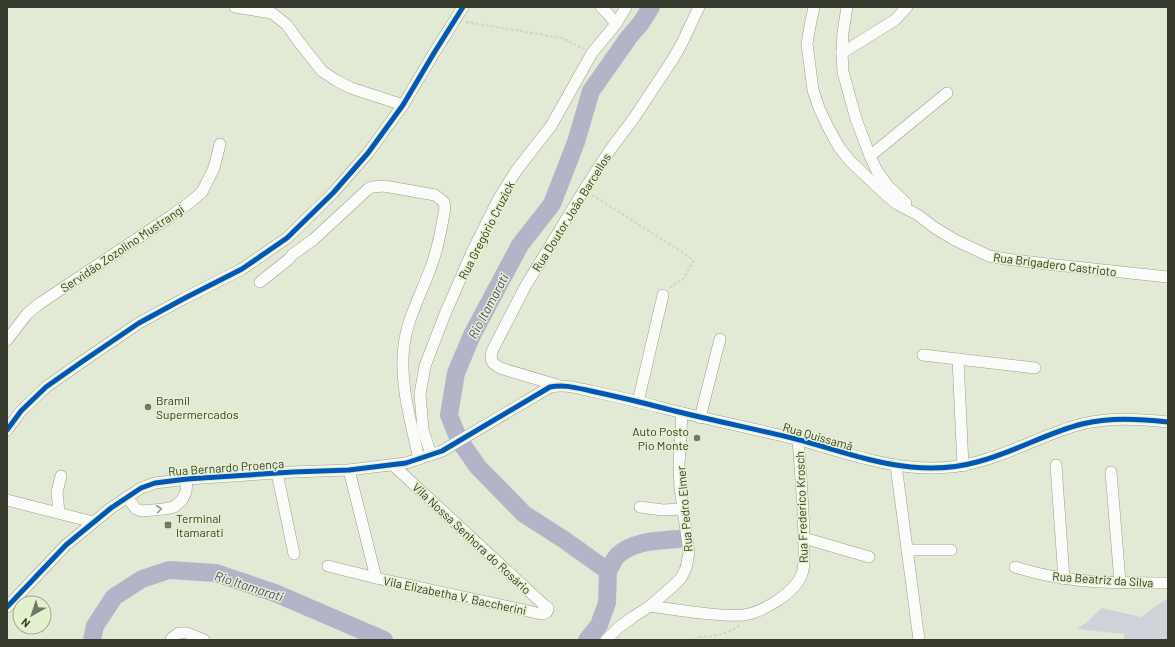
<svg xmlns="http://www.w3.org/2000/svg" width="1175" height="647" font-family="Barlow,sans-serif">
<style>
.green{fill:#d0d2da}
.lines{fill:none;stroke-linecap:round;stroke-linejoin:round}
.river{stroke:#b4b4c8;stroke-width:18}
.minor-casing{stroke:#999f90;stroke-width:12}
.path{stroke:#d1d4cd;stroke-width:2;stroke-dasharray:3 2;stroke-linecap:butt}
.minor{stroke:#fbfcf9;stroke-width:11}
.cycleway-casing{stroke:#e4f1cd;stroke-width:8}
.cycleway{stroke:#0057b8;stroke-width:5}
.oneway{stroke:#989c93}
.poi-dot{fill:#727868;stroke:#e4f1cd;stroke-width:1.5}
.labels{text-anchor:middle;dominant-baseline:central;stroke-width:3;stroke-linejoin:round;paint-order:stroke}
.street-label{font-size:12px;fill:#363b2d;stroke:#e4f1cd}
.poi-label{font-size:12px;fill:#363b2d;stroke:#e4f1cd;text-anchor:start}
.water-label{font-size:13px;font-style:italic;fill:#4e487b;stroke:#e4f1cd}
</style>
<rect width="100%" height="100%" fill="#e2e9d5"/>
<!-- green -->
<path class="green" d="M1168,599V640H1125L1124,634L1076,629L1086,623L1102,608L1141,617L1163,601Z"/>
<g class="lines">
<!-- river -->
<g class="river">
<path d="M608,571C611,566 614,559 618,555C635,540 658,541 679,539"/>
<path d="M92,640L95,626L114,597L142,579L169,570L216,573L275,593L384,640"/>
<path d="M587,640L599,625L607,603L608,571L563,539L524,514L478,467L459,440L449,415L456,373L472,335L520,245L552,204L576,142L591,91L629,37L641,23L651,7"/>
</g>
<defs>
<g id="minor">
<path d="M235,7L272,13L287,25L299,42L322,71L337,81L351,88L403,105"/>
<path d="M601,7L609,15L616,24"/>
<path d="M814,7L810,26L807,44L813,90L819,108L829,129L839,147L850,161L885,194L897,204L918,215L935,228L955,240L989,256L1006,259L1056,265L1168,277"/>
<path d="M847,7L843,32L842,53L843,72L856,119L870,156L877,171L888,186L906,203"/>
<path d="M842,53L895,20L907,7"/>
<path d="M870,156L947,93"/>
<path d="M260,282L289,259L292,255L314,239L368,189L372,187L384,186L435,195L444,202L445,208C442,225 439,244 433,261C424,289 408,315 404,345C399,383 411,422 419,459"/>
<path d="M7,340L27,314L39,304L171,216L189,203L202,192L214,168L220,144"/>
<path d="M923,355L1035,368"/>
<path d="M958,359L963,466"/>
<path d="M557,385L500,368L493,363L491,359L492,351L525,287L584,190L610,150L634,118L673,59L682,43L699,7"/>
<path d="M638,402L663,295"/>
<path d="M700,418L720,339"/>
<path d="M7,430L21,411L46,387L83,361L139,323L185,298L242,269L287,238L333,193L368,153L403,105L434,53L463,7"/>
<path d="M431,455L423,430L420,394L425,366L445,314L472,252L499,198L516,171L551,126L592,53L616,24L626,7"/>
<path d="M896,465L919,640"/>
<path d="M1056,465L1064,579"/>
<path d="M349,470L376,578L537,613L543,614L547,612L548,608L544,605L393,465"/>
<path d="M1111,472L1120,582"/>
<path d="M277,473L294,554"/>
<path d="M127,497L136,509L142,511L164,509L174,507L182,500L186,492L187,479"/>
<path d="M7,500L93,522"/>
<path d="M640,507L663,510L682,509"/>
<path d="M59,513L57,492L61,476"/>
<path d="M804,538L869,557"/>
<path d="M907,550H951"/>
<path d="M328,566L376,578"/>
<path d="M1015,567C1031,572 1047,576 1063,578C1097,584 1133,582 1168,583"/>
<path d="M650,606C670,609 690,612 710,614C722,615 733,616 744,615C763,612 795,593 802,574C805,566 804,555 804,547C804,511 801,475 798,440"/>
<path d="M7,607L66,545L111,508L141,488L155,483L187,479L293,472L349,470L406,463L442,451L550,387C564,384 577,388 591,391C614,396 637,401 659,407C705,419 751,428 796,439C834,449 871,463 911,467C933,469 956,468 977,462C1013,453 1046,433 1082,424C1110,417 1140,419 1168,422"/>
<path d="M171,640L172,638L179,633H187L204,640"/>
<path d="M606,640L618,628L633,617L650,606L673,586L681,578L686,568L689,553L680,487L679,465L682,413"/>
</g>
</defs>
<!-- minor casing -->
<use href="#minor" class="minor-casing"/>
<!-- path -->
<g class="path">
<path d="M466,22L562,38L584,49"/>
<path d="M592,195L679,250L693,260V262L683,279L676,283L670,288"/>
<path d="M695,640L698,637C714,636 726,635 740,625"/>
</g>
<!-- minor -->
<use href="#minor" class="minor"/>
<defs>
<g id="cycleway">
<path d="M7,430L21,411L46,387L83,361L139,323L185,298L242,269L287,238L333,193L368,153L403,105L434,53L463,7"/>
<path d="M7,607L66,545L111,508L141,488L155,483L187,479L293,472L349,470L406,463L442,451L550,387C564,384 577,388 591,391C614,396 637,401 659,407C705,419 751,428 796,439C834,449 871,463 911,467C933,469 956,468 977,462C1013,453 1046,433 1082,424C1110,417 1140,419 1168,422"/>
</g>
</defs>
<!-- cycleway casing -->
<use href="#cycleway" class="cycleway-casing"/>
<!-- cycleway -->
<use href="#cycleway" class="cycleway"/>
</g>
<!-- one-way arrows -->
<defs><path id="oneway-chevron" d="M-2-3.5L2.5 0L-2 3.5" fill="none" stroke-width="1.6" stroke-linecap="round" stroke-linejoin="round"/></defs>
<use class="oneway" href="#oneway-chevron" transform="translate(159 509) rotate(-7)"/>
<!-- markers -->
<g class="poi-dot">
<circle cx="148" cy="407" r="4"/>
<circle cx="697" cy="438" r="4"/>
<rect x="164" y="521" width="8" height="8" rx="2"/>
</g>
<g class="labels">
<!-- street labels -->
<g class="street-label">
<text transform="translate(571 212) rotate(-58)">Rua Doutor João Barcellos</text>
<text transform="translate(486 230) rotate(-63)">Rua Gregório Cruzick</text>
<text transform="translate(122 248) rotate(-34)">Servidão Zozolino Mustrangi</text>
<text transform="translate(1055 264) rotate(7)">Rua Brigadero Castrioto</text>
<text transform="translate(818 436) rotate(16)">Rua Quissamã</text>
<text transform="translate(226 467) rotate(-4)">Rua Bernardo Proença</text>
<text transform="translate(801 507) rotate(-92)">Rua Frederico Krosch</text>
<text transform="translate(684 509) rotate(-95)">Rua Pedro Elmer</text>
<text transform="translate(472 538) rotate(43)">Vila Nossa Senhora do Rosário</text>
<text transform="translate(1103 579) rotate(4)">Rua Beatriz da Silva</text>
<text transform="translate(455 595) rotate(12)">Vila Elizabetha V. Baccherini</text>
</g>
<!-- poi labels -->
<g class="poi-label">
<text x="156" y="400">Bramil<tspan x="156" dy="14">Supermercados</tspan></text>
<text x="689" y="431" text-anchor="end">Auto Posto<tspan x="689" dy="14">Pio Monte</tspan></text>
<text x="176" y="518">Terminal<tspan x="176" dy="14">Itamarati</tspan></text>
</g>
<!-- water labels -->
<g class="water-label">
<text transform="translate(488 306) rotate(-62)">Rio Itamarati</text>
<text transform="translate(249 586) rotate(18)">Rio Itamarati</text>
</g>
</g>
<!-- border -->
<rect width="1175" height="647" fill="none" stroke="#363b2d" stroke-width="16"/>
<!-- north arrow -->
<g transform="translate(32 615) rotate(219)"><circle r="19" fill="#e4f1cd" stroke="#9ea88d"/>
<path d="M0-3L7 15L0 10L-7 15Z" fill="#727868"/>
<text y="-6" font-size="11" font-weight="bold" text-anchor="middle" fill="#363b2d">N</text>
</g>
</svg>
